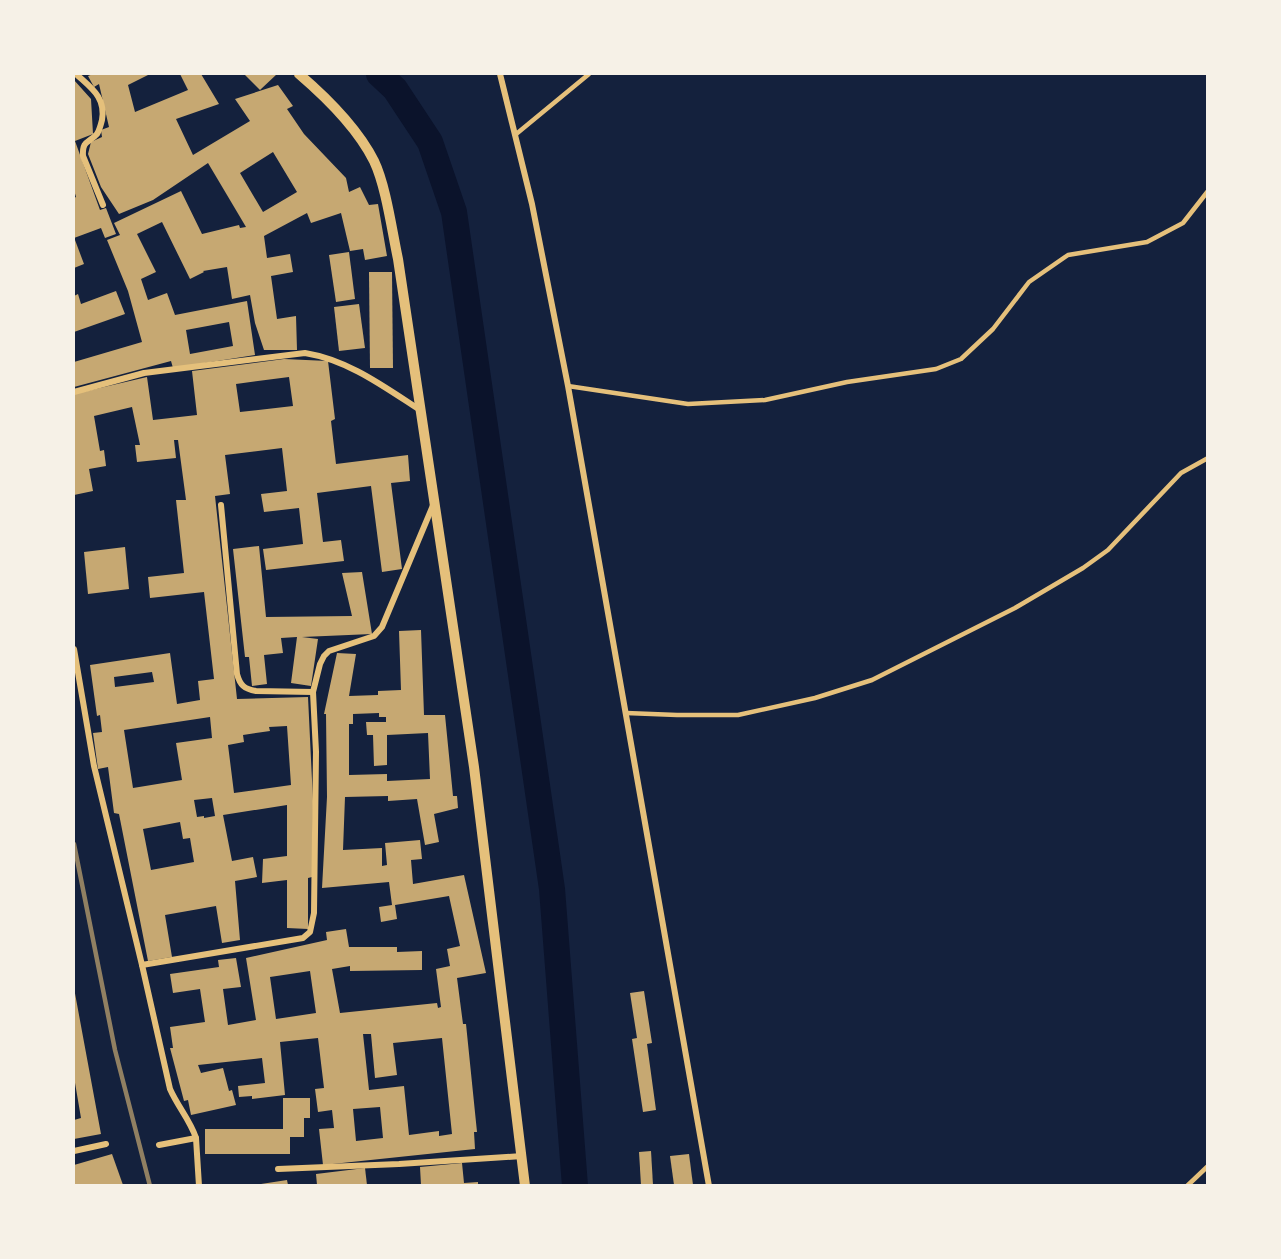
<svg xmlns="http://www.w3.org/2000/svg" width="1281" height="1259" font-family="Literata,serif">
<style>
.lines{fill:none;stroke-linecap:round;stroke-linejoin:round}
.canal{stroke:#0b132b;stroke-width:26}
.building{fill:#c6a872;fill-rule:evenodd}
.service{stroke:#e5c07b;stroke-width:4.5}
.minor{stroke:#e5c07b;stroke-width:6}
.tertiary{stroke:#e5c07b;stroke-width:10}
.rail{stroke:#918062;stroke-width:4.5}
</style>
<rect width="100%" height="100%" fill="#14213d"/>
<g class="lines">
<!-- canal -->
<path class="canal" d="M379,74L395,89L430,142L454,212L552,889L575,1186"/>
</g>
<!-- building -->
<g class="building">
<path d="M93,74H150L128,85L135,112L188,90L180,74H201L219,104L176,119L193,155L250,121L235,99L278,85L293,106L287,109L304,134L346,178L349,192L360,187L369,205L378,204L387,256L365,260L363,249L350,251L341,213L311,223L307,213L264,236L267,258L290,254L293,272L271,276L277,319L296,316L297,350H264L255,323L250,295L232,299L227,267L203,271L204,272L190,279L162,222L137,234L156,272L141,279L148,300L167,293L175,315L247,301L255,355L173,368L171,361L74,387V362L142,342L128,291L107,240L120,235L114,223L181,191L202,234L239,225L240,228L246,227L208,163L153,200L119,214L101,187L88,154L91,142L102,137L101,130L109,127L99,84L94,87L88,76ZM273,152L297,192L263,212L240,173ZM229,322L233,346L190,354L186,330Z"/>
<path d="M244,74H277L260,90Z"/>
<path d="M74,80L91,99L93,134L75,141L100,210L106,208L116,234L105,238L101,228L74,238V198L76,197L74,190Z"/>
<path d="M75,240L84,264L74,268V241Z"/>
<path d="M349,252L355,299L336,302L329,255Z"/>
<path d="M369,272H392L393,368H370Z"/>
<path d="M116,291L125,314L74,332V296L78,294L81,304Z"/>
<path d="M359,304L365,348L339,351L334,307Z"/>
<path d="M284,359L328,361L335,419L331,421L336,464L408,455L410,481L391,483L402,569L382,572L371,486L317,493L323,542L341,540L344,561L266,570L263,549L303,544L299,508L264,512L261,494L287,491L282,448L225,455L230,494L215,496L237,699L308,697L313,801L312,877L308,878V929L287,928V880L262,883L263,859L287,856V805L223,815L232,861L253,857L257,877L235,881L240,940L222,943L216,906L165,915L172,957L148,961L119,814L114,813L108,767L98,769L93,733L102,732L100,715L97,716L90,665L170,653L177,704L200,700L198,681L214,679L204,592L150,598L148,577L184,573L176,500H186L178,440H174L176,458L137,462L135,445H140L132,407L94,416L100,451L104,450L106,466L89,469L93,491L74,495V394L147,377L153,420L197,415L192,371ZM289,377L293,406L240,412L236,384ZM152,672L154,682L115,687L114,677ZM210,717L212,738L176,743L182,780L133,788L124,730ZM287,726L291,785L234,793L228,745L244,742L243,735L270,731L269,727ZM212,798L215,816L204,818V816L197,817L194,800ZM180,822L183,839L190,838L194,862L151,870L143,829Z"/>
<path d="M259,546L266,617L352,616L342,573L362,572L372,634L302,637L318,639L311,686L291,683L297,637L281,638L283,653L264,655L267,684L252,686L249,657H245L233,549Z"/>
<path d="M125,547L129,589L88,594L84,552Z"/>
<path d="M421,630L424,715H445L453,796H457L458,808L434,814L439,842L425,845L417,799L388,801V796L345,797L343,850L382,848V866L387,865L385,843L420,840L422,859L411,860L413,884L464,875L486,973L457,978L463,1024H466L477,1132H474L475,1149L323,1165L319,1129L334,1128L332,1110L318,1112L315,1089L324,1088L318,1038L280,1042L285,1095L252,1099V1096L239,1097L238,1086L265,1083L262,1058L198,1065L201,1073L223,1068L229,1091L232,1090L236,1105L191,1115L188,1100L184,1101L170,1048H173L170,1027L205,1022L200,989L173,993L170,974L219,967L218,960L236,958L241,987L223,989L228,1025L256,1020L246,958L327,940L326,932L346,929L349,947H397V952L422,951V970L350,971V966L332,969L340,1013L437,1003L438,1008L441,1007L436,969L450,966L447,949L460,946L449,896L395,905L397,919L381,922L379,907L392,905L389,882L322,888L327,797L326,714H324L337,653L356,654L349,696L378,695V691L401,690L399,631ZM379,713V717H386V722H366L367,735H373L374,766L387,765V735L428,733L430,779L387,781V774L349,775V724H353V714ZM310,971L316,1013L276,1019L270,977ZM363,1034H371L375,1078L397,1075L393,1043L442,1038L452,1134L439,1136V1131L409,1135L404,1086L369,1090ZM380,1107L383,1138L356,1141L353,1109Z"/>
<path d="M74,988L101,1134L74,1139V1120L81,1118L74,1077Z"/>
<path d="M644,991L652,1043L647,1044L656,1110L643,1112L632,1039L637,1038L630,993Z"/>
<path d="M283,1098H310V1118H304V1137H290V1154H205V1129H283Z"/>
<path d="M651,1151L653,1185H641L639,1152Z"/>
<path d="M112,1154L123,1185H74V1165Z"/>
<path d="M689,1154L693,1185H674L670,1156Z"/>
<path d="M462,1163L464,1183L478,1182V1185H421L420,1167Z"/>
<path d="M365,1168L367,1185H317L316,1174Z"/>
<path d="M287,1180L288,1185H261V1184Z"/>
</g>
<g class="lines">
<!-- service -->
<g class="service">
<path d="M515,135L589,74"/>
<path d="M568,386L688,404L765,400L847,382L936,369L961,359L993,329L1029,282L1068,255L1147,242L1183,223L1208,191"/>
<path d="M626,713L677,715H738L815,698L872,680L1015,608L1083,568L1108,550L1181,473L1208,458"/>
<path d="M1187,1186L1208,1166"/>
</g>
<!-- minor -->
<g class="minor">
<path d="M76,74C91,88 106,97 102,120C101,124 99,131 97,134C89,143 82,140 83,156L103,205"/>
<path d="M500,74L532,204L568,386L709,1186"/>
<path d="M74,392L144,373L305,353C348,360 383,386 420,410"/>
<path d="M221,505L237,674C240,685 244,689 256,691L313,692"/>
<path d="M74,649L94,766L142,965L303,938L310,932L314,913L316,752L313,692L320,664L324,656L329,651L374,636L382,627L434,503"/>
<path d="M142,965L170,1089C178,1107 190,1120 196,1138"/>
<path d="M159,1145L196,1138L199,1186"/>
<path d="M74,1151L106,1144"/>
<path d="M278,1169L399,1164L522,1156"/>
</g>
<!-- tertiary -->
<path class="tertiary" d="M299,74C327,98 357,127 374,161C386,186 392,231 398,259L474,767L525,1186"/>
<!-- rail -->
<path class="rail" d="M74,844L115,1050L150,1186"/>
</g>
<!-- border -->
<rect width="1281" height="1259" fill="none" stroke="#f6f1e7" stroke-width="150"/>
</svg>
